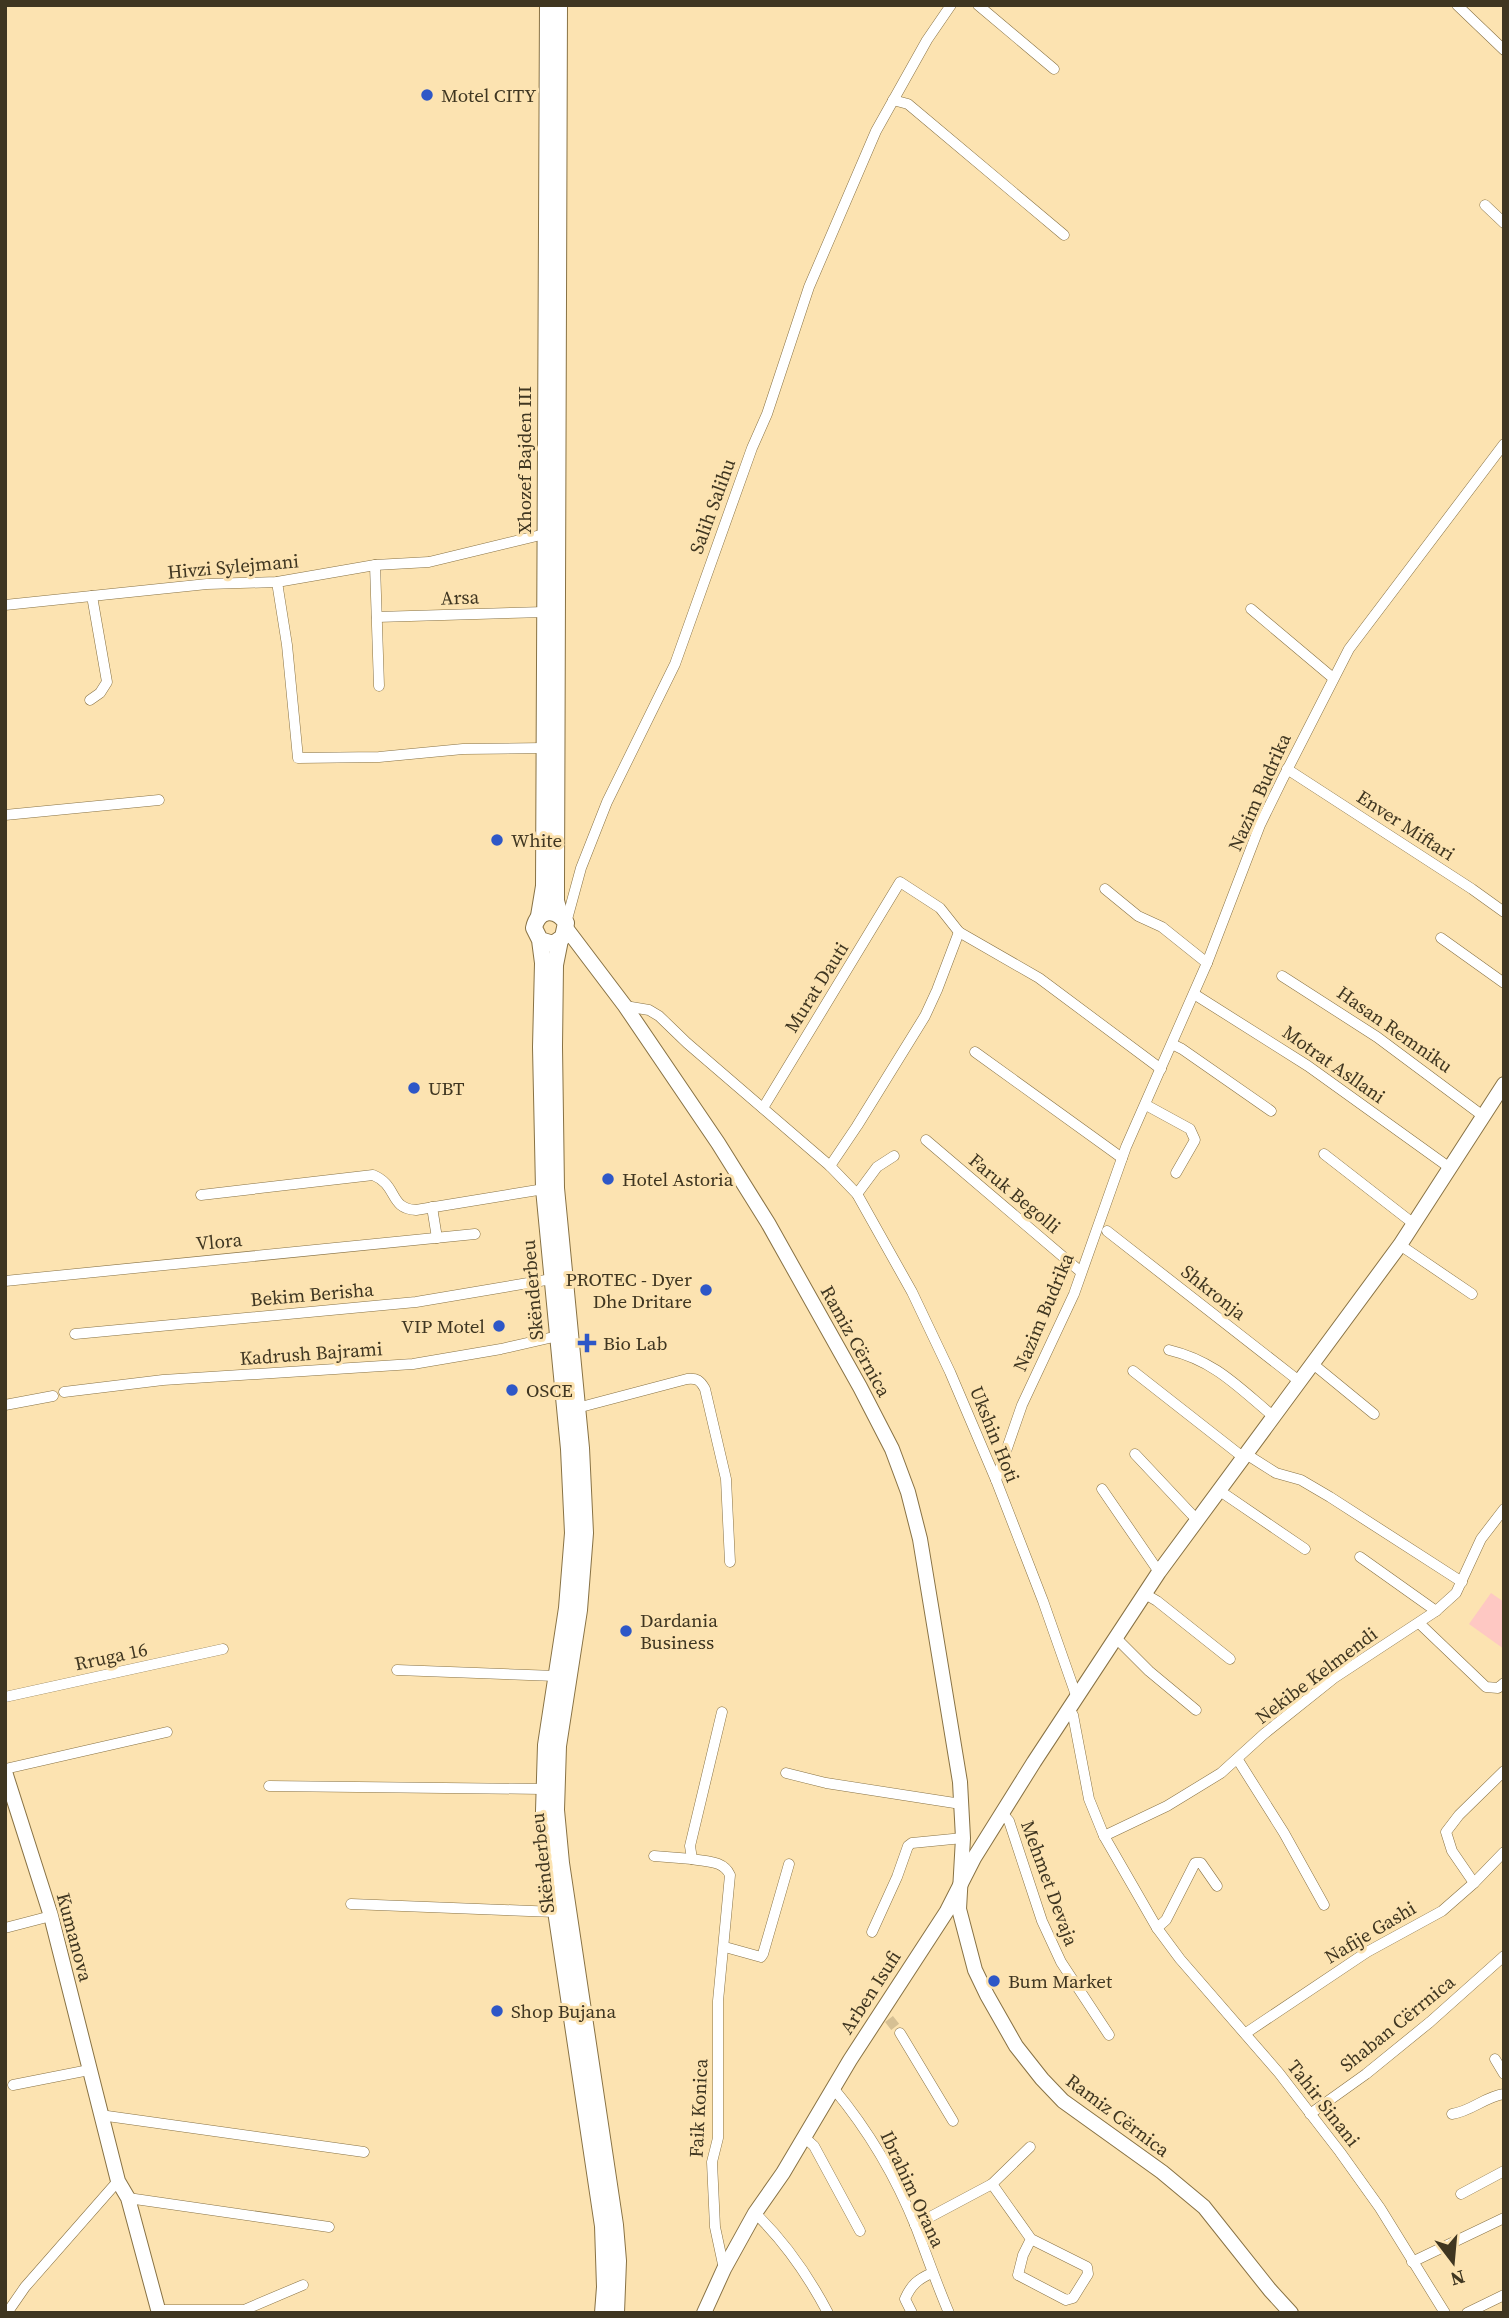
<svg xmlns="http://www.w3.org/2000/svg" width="1509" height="2318" font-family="'Source Serif 4',serif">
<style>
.green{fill:#fec8c3}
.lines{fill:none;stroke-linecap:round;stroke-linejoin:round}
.street-tunnel{stroke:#d6c094;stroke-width:10;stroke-dasharray:10 5;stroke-linecap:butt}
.street-casing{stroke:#887244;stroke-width:11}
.secondary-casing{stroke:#887244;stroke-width:16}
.primary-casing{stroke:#887244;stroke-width:18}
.street{stroke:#fff;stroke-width:10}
.secondary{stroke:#fff;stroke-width:14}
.primary{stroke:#fff;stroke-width:16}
.poi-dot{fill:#2e57c7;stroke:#fce3b1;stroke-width:2.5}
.labels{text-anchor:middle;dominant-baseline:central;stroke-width:6;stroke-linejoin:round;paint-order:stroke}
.poi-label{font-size:19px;fill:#3f3621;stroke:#fce3b1;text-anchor:start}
.street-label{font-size:19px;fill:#3f3621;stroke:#fce3b1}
</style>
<rect width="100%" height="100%" fill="#fce3b1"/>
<!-- green -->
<path class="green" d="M1491,1593L1504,1602V1649L1469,1624Z"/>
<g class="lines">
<!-- street-tunnel -->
<path class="street-tunnel" d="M889,2019L900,2033"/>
<defs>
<g id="street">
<path d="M978,5L1054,69"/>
<path d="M1457,5L1504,50"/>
<path d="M893,100L908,104L1064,235"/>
<path d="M1485,205L1504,223"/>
<path d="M375,565L379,686"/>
<path d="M277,582L287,645L298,758L379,757L463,749L544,748"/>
<path d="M5,605L207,584L277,582L375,565L429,562L545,534"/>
<path d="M1251,609L1333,678"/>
<path d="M377,617L545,612"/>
<path d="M90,700L100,693L107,682L92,596"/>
<path d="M1287,769L1472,889L1504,912"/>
<path d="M5,815L159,800"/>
<path d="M1105,889L1138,916L1162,927L1207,963"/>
<path d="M566,923L581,868L607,802L675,664L752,448L767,414L809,287L876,131L927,40L951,5"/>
<path d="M1441,938L1504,983"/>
<path d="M1282,976L1377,1037L1483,1116"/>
<path d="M1194,994L1308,1066L1450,1168"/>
<path d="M625,1006L649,1010L659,1016L687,1043L830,1166L857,1194L912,1292L950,1372L996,1480L1043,1601L1077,1698"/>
<path d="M1172,1044L1182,1049L1271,1111"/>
<path d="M975,1052L1122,1158"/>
<path d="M1146,1105L1190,1129L1195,1140L1176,1173"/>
<path d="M763,1108L900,882L940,908L959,932L1039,978L1161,1069"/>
<path d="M926,1140L1081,1272"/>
<path d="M1324,1154L1414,1224"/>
<path d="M830,1166L857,1126L925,1016L937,990L959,932"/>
<path d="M857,1194L877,1167L894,1156"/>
<path d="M201,1195L373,1175C398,1185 389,1209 416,1210L544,1189"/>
<path d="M432,1207L437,1238"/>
<path d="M1107,1231L1299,1381"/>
<path d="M1400,1245L1472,1294"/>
<path d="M5,1281L475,1234"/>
<path d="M75,1334L416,1302L552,1279"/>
<path d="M1169,1350C1215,1361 1238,1387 1273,1416"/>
<path d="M1313,1364L1374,1414"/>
<path d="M1133,1371L1244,1458"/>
<path d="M64,1392L163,1380L413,1364L501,1349L558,1336"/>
<path d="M5,1405L53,1396"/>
<path d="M577,1408L687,1379C697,1378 700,1380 705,1389L726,1479L730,1562"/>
<path d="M1135,1454L1197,1520"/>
<path d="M1246,1454L1276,1473L1301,1480L1330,1497L1462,1582"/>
<path d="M996,1480L1022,1405L1074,1294L1126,1147L1207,963L1260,825L1282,780L1349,649L1504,444"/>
<path d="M1102,1489L1159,1572"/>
<path d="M1220,1491L1305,1549"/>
<path d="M1360,1557L1436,1611"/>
<path d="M1145,1594L1157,1601L1230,1659"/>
<path d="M1419,1623L1486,1687L1498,1688L1504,1683"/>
<path d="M1116,1638L1149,1671L1196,1710"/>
<path d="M397,1670L556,1676"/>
<path d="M5,1697L223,1649"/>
<path d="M1069,1709L1073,1715L1089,1799L1104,1836L1157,1928L1180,1959L1279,2073L1340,2152L1380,2208L1445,2313"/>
<path d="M722,1712L690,1846L692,1859C706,1862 723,1860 730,1875L718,2001V2138L712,2162L715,2227L724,2269"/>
<path d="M1238,1760L1284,1833L1324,1905"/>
<path d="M5,1769L167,1732"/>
<path d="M786,1773L826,1783L961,1804"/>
<path d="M269,1786L543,1789"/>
<path d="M1003,1814L1009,1821L1042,1921L1061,1962L1109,2035"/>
<path d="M1104,1836L1167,1806L1221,1773L1264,1734L1334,1678L1436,1611L1456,1593L1481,1539L1504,1509"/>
<path d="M654,1856L692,1859"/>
<path d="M1474,1883L1452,1851L1446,1832L1459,1815L1504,1771"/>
<path d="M351,1904L556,1912"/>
<path d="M5,1928L51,1916"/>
<path d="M1157,1928L1166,1920L1195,1863H1201L1217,1886"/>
<path d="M872,1932L897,1877L908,1846L912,1843L963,1838"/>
<path d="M725,1947L761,1957L763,1954L789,1864"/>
<path d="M900,2033L953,2121"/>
<path d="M1246,2033L1367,1952L1442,1911L1474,1883L1504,1852"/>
<path d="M1495,2059L1504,2074"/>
<path d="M13,2085L89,2070"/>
<path d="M834,2089C868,2130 896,2177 916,2227C927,2256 937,2285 949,2313"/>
<path d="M1310,2114L1366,2074L1430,2022L1504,1956"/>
<path d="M1452,2114C1472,2111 1484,2097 1504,2094"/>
<path d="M100,2115L364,2152"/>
<path d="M804,2137L814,2146L860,2231"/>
<path d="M992,2184L1031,2239L1087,2267L1088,2274L1073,2298L1066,2300L1018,2275L1023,2255L1031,2239"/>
<path d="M1461,2194L1504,2171"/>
<path d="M128,2198L329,2227"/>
<path d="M755,2213C785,2242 809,2277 828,2313"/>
<path d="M915,2225L992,2184L1030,2147"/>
<path d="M1412,2262L1504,2218"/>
<path d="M159,2310H244L303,2285"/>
<path d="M7,2313L25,2287L118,2181"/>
<path d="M912,2313L905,2299C911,2285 918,2279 932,2273"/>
<path d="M1467,2313L1504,2295"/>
</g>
<g id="secondary">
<path d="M566,928L625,1006L718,1143L768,1223L860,1387L892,1449L908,1492L920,1539L960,1782L963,1838L959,1909L975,1970L987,1995L1016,2046L1042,2079L1063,2101L1162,2172L1204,2207L1270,2290L1291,2313"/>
<path d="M5,1772L51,1916L118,2181L128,2198L159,2313"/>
<path d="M704,2313L724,2269L755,2213L783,2173L850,2060L947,1911L974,1858L1034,1762L1159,1572L1400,1245L1504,1084"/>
</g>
<g id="primary">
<path d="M559,5L556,883V901L560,915"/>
<path d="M539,916L544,886L548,5"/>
<path d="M540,940L553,944L563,937L566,923C556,907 538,909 534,928L540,940L543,963L541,1047L544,1189L569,1449L573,1533L567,1608L546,1745L544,1811L552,1884L603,2226L605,2287L603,2313"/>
<path d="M560,940L555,965L554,1047L556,1188L581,1448L585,1533L579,1610L558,1746L556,1810L561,1863L615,2225L618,2261L616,2313"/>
</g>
</defs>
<!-- street casing -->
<use href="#street" class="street-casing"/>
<!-- secondary casing -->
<use href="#secondary" class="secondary-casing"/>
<!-- primary casing -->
<use href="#primary" class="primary-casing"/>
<!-- street -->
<use href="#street" class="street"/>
<!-- secondary -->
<use href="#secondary" class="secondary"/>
<!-- primary -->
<use href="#primary" class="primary"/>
</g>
<!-- markers -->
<g class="poi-dot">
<circle cx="427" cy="95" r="7"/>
<circle cx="497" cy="840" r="7"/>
<circle cx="414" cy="1088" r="7"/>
<circle cx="608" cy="1179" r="7"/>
<circle cx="706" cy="1290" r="7"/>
<circle cx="499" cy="1326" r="7"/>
<path d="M583.5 1332.5h7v7h7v7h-7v7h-7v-7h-7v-7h7z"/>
<circle cx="512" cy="1390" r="7"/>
<circle cx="626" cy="1631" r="7"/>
<circle cx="994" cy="1981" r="7"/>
<circle cx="497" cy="2011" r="7"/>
</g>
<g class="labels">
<!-- poi labels -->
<g class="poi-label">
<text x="441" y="95">Motel CITY</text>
<text x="511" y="840">White</text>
<text x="428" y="1088">UBT</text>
<text x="622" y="1179">Hotel Astoria</text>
<text x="692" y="1279" text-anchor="end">PROTEC - Dyer<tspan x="692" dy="22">Dhe Dritare</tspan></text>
<text x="485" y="1326" text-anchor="end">VIP Motel</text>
<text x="603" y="1343">Bio Lab</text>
<text x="526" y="1390">OSCE</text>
<text x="640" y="1620">Dardania<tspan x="640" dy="22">Business</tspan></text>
<text x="1008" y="1981">Bum Market</text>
<text x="511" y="2011">Shop Bujana</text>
</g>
<!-- street labels -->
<g class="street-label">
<text transform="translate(524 460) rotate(-90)">Xhozef Bajden III</text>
<text transform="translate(712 506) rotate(-70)">Salih Salihu</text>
<text transform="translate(233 566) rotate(-5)">Hivzi Sylejmani</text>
<text transform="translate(460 597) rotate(-2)">Arsa</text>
<text transform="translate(1259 792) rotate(-66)">Nazim Budrika</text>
<text transform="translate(1406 825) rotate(33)">Enver Miftari</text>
<text transform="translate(816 987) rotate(-58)">Murat Dauti</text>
<text transform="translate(1395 1029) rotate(35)">Hasan Remniku</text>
<text transform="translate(1334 1064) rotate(35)">Motrat Asllani</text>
<text transform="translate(1015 1193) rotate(40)">Faruk Begolli</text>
<text transform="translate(219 1241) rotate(-5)">Vlora</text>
<text transform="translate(532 1290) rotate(-95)">Skënderbeu</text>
<text transform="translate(1214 1292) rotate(38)">Shkronja</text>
<text transform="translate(312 1294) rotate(-5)">Bekim Berisha</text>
<text transform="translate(1043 1312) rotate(-67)">Nazim Budrika</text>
<text transform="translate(856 1341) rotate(61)">Ramiz Cërnica</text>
<text transform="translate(311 1353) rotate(-4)">Kadrush Bajrami</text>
<text transform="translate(995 1434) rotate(68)">Ukshin Hoti</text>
<text transform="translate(111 1656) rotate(-12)">Rruga 16</text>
<text transform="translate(1316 1675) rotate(-37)">Nekibe Kelmendi</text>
<text transform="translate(542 1863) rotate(-96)">Skënderbeu</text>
<text transform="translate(1050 1883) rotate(70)">Mehmet Devaja</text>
<text transform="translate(1370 1932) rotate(-31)">Nafije Gashi</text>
<text transform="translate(75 1937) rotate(75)">Kumanova</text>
<text transform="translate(870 1992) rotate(-57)">Arben Isufi</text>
<text transform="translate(1397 2023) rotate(-39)">Shaban Cërrnica</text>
<text transform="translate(1324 2103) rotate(52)">Tahir Sinani</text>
<text transform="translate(698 2108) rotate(-87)">Faik Konica</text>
<text transform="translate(1118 2115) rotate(37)">Ramiz Cërnica</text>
<text transform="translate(913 2189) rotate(65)">Ibrahim Orana</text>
</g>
</g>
<!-- border -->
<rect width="1509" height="2318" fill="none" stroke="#3f3621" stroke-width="14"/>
<!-- north arrow -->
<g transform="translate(1453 2262) rotate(164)" stroke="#fce3b1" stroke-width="5" paint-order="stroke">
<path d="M0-5L12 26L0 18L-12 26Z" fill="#3f3621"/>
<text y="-10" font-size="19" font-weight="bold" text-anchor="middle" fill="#3f3621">N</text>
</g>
</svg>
